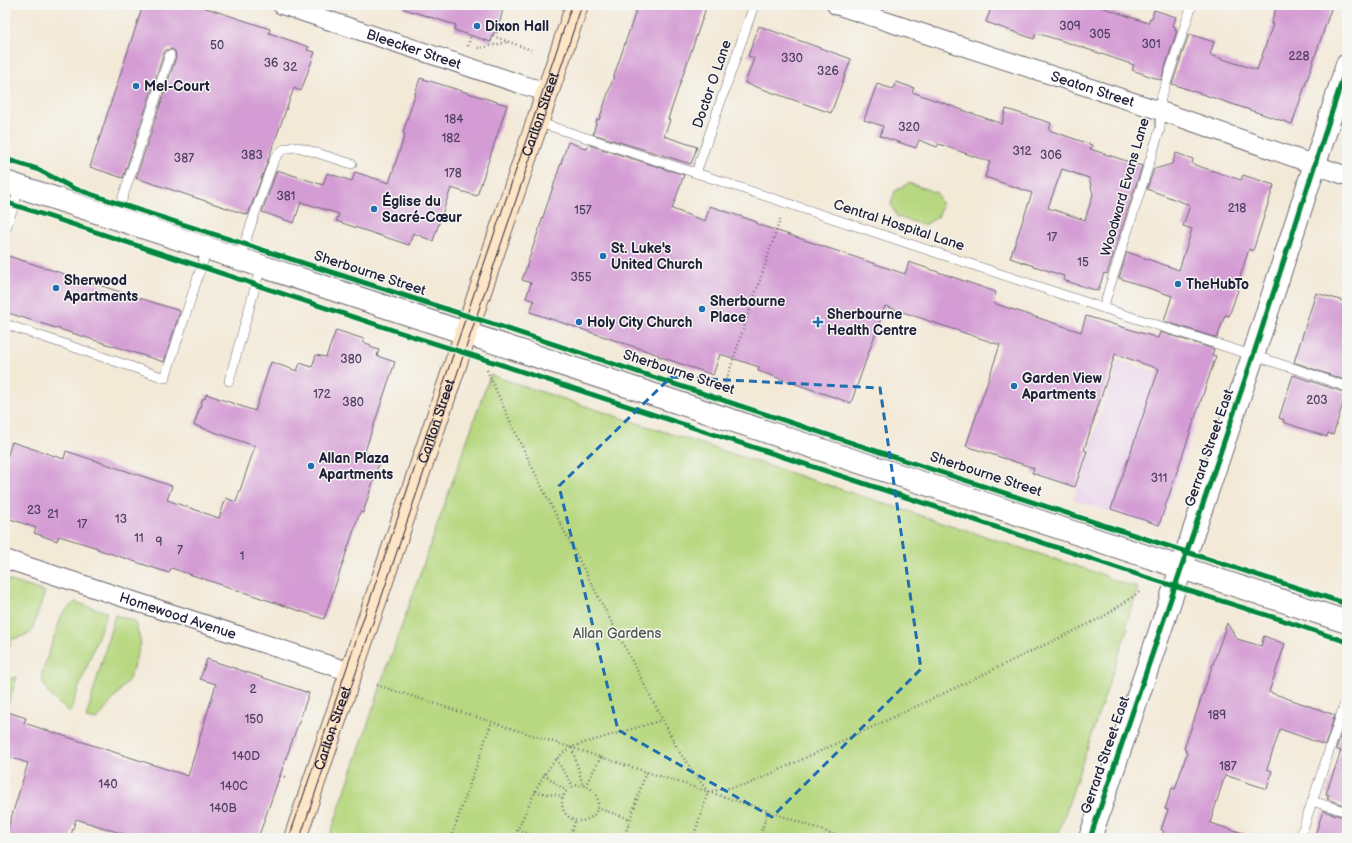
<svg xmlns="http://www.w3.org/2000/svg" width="1352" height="843" font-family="'Balsamiq Sans',sans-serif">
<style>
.built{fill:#ead1ec}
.green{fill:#b7d880;stroke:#6c7d5e}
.building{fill:#d49cd4;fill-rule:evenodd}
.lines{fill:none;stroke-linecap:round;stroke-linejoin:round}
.service-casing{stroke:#6b6872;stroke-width:10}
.minor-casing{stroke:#6b6872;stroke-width:20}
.tertiary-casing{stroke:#6b6872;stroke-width:24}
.secondary-casing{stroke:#6b6872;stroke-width:24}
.path{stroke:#6b6872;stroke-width:2.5;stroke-dasharray:1 3;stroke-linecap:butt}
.service{stroke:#fff;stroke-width:9}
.minor{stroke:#fff;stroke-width:18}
.tertiary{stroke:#fff;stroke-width:22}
.secondary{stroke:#fde5c5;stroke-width:22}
.tram{stroke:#22223b;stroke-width:1}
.cycleway-casing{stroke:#f6f6f2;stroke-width:8}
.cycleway{stroke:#00873e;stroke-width:5}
.marked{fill:none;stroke:#1f6fb2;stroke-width:3;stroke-dasharray:8 5;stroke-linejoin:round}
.poi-dot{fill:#1f6fb2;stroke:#f6f6f2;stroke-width:1.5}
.labels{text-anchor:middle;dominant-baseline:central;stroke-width:3;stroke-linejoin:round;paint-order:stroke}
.number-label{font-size:12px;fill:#4e4061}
.poi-label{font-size:14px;font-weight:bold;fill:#22223b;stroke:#f6f6f2;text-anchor:start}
.street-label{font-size:14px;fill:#22223b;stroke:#f6f6f2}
.park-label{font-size:14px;fill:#4f5950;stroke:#f6f6f2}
</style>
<rect width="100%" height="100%" fill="#f6f6f2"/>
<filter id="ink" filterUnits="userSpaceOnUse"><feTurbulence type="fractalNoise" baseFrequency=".025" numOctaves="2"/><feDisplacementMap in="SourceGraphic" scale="8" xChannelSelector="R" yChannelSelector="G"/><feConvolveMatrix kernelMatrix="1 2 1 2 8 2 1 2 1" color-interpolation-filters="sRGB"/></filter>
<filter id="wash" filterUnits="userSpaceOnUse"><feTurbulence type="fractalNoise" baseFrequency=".012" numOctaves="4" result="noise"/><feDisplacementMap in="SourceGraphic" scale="16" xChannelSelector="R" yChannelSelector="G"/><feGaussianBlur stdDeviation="0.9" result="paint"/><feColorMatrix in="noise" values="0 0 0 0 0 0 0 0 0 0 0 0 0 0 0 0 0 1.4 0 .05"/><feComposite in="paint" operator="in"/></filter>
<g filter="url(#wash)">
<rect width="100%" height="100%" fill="#f3e9d7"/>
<!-- built -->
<path class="built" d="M1118,360L1208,390L1160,527L1073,500Z"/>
<!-- green -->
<g class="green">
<path d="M909,183L937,193L942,206L938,217L924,225L897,217L891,204L895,191Z"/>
<path d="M490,375L1107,576V578L1138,588L1126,625L1128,627L1057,838H329L386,671Z"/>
<path d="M5,579L45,592L31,633L11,640L5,660Z"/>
<path d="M75,602L107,612L70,712C57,703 41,690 42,673L62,614Z"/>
<path d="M115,615L135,621L141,643L129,679L97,720L86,718Z"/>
<path d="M17,677L5,714V680Z"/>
</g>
<g id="blocks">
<!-- building -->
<g class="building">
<path d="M143,5H197L270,29L269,33L309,47L307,50L315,52L301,91L294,88L248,215L136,178L176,57L175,51L172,49L166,50L164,53L123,178L90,167Z"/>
<path d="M404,5H504L497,33L494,32L491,42L454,30L456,25L404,9Z"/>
<path d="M638,5H707L668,119L670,120L664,136L697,147L691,164L593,134L597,119L599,120Z"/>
<path d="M992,5H1095L1148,23L1150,18H1152L1154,10L1176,17L1173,26L1176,27L1175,30H1177L1161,80L1132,70L1134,65L1072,44L1036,33L1034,39L986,22Z"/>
<path d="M1277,5H1330L1329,8L1331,9L1292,124L1172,84L1189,34L1214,42L1210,55L1257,70L1273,24H1271Z"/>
<path d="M759,26L851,59L831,113L745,83L754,58L748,56Z"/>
<path d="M420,78L507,105L477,196L451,188L433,241L413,233L409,245L336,221L339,214L301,202L294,223L262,212L277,170L323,185L327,173L352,181L355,172L389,183L405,134L403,133Z"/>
<path d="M896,82L914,88L912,92L1002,124L1006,109L1051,123L1049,130L1092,145L1090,149L1142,166L1107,274L1104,273L1098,291L1063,280L1064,276L1010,258L1032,193L985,177L990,162L939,144L937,147L919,140L916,148L880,136L883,126L864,120L877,84L893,89ZM1062,169L1089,178L1093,194L1085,220L1048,208Z"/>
<path d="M568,142L587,149L589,145L684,175L672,209L705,221L710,206L757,222V224L905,274L909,262L996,292L993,303L1081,332L1086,316L1158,338L1160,332L1214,349L1212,355L1216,356L1159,525L1111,509L1159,369L1115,354L1084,450L1087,451L1075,487L1032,473L1034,468L966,446L1000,345L885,306L851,403L758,371L759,367L720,354L713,375L658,356L659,355L530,312L534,301L526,298L531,283L522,280Z"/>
<path d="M1176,153L1193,159L1192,164L1241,180L1243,175L1274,185L1253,251L1249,249L1236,289L1238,290L1229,316L1225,315L1217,338L1164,321L1172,296L1119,278L1127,252L1179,270L1192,229L1183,226L1190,205L1147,189L1154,169L1172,164Z"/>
<path d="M5,255L180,311L164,362L5,312Z"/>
<path d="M1316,293L1347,302V341L1342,356L1347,358V381L1294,362Z"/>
<path d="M336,330L364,339L363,342L371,345L370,347L379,350L377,356L395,362L364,454L380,460L363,513L360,512L324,619L171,568L169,573L97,549L98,548L59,536L57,541L34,533L36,528L5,517V464L12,442L64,459L66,451L172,486L167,500L219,518L226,498L236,502L255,446L194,425L203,398L205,399L206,394L255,411L271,362L297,371L300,363L312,367L316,355L326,357Z"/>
<path d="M1293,375L1346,393L1333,435L1328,433L1327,437L1283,422L1284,420L1279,418Z"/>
<path d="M1227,623L1237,639L1261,646L1264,636L1285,644L1269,692L1335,715L1325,745L1280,729L1267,769L1272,771L1267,789L1225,775L1210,823L1246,834L1245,838H1161L1164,831L1161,830L1168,810L1165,809L1172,788L1175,789L1187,753L1185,752L1186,750L1184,749Z"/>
<path d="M207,659L309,693L258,838H136L76,819L70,838H5L28,763L5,756V711L26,718L24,723L188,776L216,684L200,679Z"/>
<path d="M1346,719H1347V806L1327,799L1329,795L1326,794L1341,751L1336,749Z"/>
<path d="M1323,811L1347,818V838H1314Z"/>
</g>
</g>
</g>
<g filter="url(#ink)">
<use href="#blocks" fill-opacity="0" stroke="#6b6872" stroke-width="1"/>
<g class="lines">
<defs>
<g id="service">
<path d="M537,122L696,173L1103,308L1302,371L1347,387"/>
<path d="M696,173L754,5"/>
<path d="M116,218L170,55"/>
<path d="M5,231L20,187"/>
<path d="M239,259L272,165C278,151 283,147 298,147L352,164"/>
<path d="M1103,308L1160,129L1161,98L1192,5"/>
<path d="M5,324L165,378L207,249"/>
<path d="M229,381L261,266"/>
<path d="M1312,801L1347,812"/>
<path d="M1300,838L1347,697"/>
</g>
<g id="minor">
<path id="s1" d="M282,5L520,84L547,92"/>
<path id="s2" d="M836,5L1161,111L1347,176"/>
<path id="s3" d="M5,559L351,672"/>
</g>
<g id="tertiary">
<path d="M5,182L1347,622"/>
<path d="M1090,838L1253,356L1347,65"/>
</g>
<g id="secondary">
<path id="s4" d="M295,838L577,5"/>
</g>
</defs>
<!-- service casing -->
<use href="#service" class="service-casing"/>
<!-- minor casing -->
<use href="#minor" class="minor-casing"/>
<!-- tertiary casing -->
<use href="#tertiary" class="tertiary-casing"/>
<!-- secondary casing -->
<use href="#secondary" class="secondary-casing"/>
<!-- path -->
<g class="path">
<path d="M493,36L531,50"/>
<path d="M468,46L471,35"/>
<path d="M478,48L509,42"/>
<path d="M487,370C543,498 612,620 675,744L680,753L708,792"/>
<path d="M724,387L781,217"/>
<path d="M377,685L768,811L844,838"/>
<path d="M572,748L583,785"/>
<path d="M556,759L573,786"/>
<path d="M544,774L566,791"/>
<path d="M280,776L285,777"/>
<circle cx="580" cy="803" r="18"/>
<path d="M585,786L601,757"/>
<path d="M535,792L563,796"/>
<path d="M708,792L749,784L911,709L1103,617L1141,591"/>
<path d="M597,808L630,819"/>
<path d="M518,830L541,838"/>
<path d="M451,838L492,721"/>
<path d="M513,838C531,806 539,768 571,747L662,720"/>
<path d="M569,838L575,821"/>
<path d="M624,838L646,772"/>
<path d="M693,838L708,792"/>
<path d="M759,838L768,811"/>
</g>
<!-- service -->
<use href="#service" class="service"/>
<!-- minor -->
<use href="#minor" class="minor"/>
<!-- tertiary -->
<use href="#tertiary" class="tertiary"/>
<!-- secondary -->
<use href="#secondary" class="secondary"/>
<!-- tram -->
<g class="tram">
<path d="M289,838L572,5"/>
<path d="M300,838L582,5"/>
</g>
<defs>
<g id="cycleway">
<path d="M5,159L37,169L73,188L120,204L502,327L946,474L1347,604"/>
<path d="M5,202L405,334L490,361L936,507L1145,577L1282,620L1347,642"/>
<path d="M1090,838L1253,356L1347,65"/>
</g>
</defs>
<!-- cycleway casing -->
<use href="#cycleway" class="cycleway-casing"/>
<!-- cycleway -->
<use href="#cycleway" class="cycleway"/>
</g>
</g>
<!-- marked area -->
<path class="marked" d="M671,377L880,388L921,669L772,817L618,730L559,486Z"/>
<!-- markers -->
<g class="poi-dot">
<circle cx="477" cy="26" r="4"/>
<circle cx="136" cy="86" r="4"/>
<circle cx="374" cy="209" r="4"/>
<circle cx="603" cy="256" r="4"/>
<circle cx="1178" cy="284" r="4"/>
<circle cx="56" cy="288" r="4"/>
<circle cx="702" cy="309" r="4"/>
<circle cx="579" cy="322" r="4"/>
<path d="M816 316h4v4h4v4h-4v4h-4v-4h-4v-4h4z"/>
<circle cx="1014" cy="386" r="4"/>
<circle cx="311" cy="466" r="4"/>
</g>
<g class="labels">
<!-- number labels -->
<g class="number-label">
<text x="1070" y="26">309</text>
<text x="1100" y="34">305</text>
<text x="1151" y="44">301</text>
<text x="217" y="45">50</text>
<text x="1299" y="56">228</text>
<text x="792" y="58">330</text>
<text x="271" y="63">36</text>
<text x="290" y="67">32</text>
<text x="828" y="71">326</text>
<text x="454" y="119">184</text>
<text x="909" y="127">320</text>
<text x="451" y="138">182</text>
<text x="1022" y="151">312</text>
<text x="252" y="155">383</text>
<text x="1051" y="155">306</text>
<text x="184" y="158">387</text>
<text x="453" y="173">178</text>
<text x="286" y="196">381</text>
<text x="1237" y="208">218</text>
<text x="583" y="210">157</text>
<text x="1052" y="237">17</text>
<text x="1083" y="262">15</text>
<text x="581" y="277">355</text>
<text x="351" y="359">380</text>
<text x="322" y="394">172</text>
<text x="1317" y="400">203</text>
<text x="353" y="402">380</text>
<text x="1159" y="478">311</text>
<text x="34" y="510">23</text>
<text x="53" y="514">21</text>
<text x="121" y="519">13</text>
<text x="82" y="524">17</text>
<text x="139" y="538">11</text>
<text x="159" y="542">9</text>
<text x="180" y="550">7</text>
<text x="242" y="556">1</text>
<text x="253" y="689">2</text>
<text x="1217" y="715">189</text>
<text x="254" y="719">150</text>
<text x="246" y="756">140D</text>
<text x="1228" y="766">187</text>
<text x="108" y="784">140</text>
<text x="234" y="786">140C</text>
<text x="223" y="808">140B</text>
</g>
<!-- poi labels -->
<g class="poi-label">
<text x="485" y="26">Dixon Hall</text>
<text x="144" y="86">Mel-Court</text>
<text x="382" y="201">Église du<tspan x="382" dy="16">Sacré-Cœur</tspan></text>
<text x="611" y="248">St. Luke's<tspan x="611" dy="16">United Church</tspan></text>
<text x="64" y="280">Sherwood<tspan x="64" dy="16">Apartments</tspan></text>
<text x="1186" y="284">TheHubTo</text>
<text x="710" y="301">Sherbourne<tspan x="710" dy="16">Place</tspan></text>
<text x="827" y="314">Sherbourne<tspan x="827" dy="16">Health Centre</tspan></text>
<text x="587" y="322">Holy City Church</text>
<text x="1022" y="378">Garden View<tspan x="1022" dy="16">Apartments</tspan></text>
<text x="319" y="458">Allan Plaza<tspan x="319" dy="16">Apartments</tspan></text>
</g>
<!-- street labels -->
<g class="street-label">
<text stroke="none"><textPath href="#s1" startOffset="139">Bleecker Street</textPath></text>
<text transform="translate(712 84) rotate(-71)">Doctor O Lane</text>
<text stroke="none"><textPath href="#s2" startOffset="270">Seaton Street</textPath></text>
<text stroke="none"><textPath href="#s4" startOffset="764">Carlton Street</textPath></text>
<text transform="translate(1125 187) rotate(-74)">Woodward Evans Lane</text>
<text transform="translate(899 225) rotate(18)">Central Hospital Lane</text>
<text transform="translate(370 273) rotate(18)">Sherbourne Street</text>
<text transform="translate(679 372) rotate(18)">Sherbourne Street</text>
<text stroke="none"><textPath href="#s4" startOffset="440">Carlton Street</textPath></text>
<text transform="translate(1209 448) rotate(-71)">Gerrard Street East</text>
<text transform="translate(986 474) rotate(18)">Sherbourne Street</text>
<text stroke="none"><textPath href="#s3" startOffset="182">Homewood Avenue</textPath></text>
<text stroke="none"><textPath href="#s4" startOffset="116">Carlton Street</textPath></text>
<text transform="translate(1105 755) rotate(-71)">Gerrard Street East</text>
</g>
<!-- park labels -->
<g class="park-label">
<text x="617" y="633">Allan Gardens</text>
</g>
</g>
<!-- margin -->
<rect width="1352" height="843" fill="none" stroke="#f6f6f2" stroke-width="20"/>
</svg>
